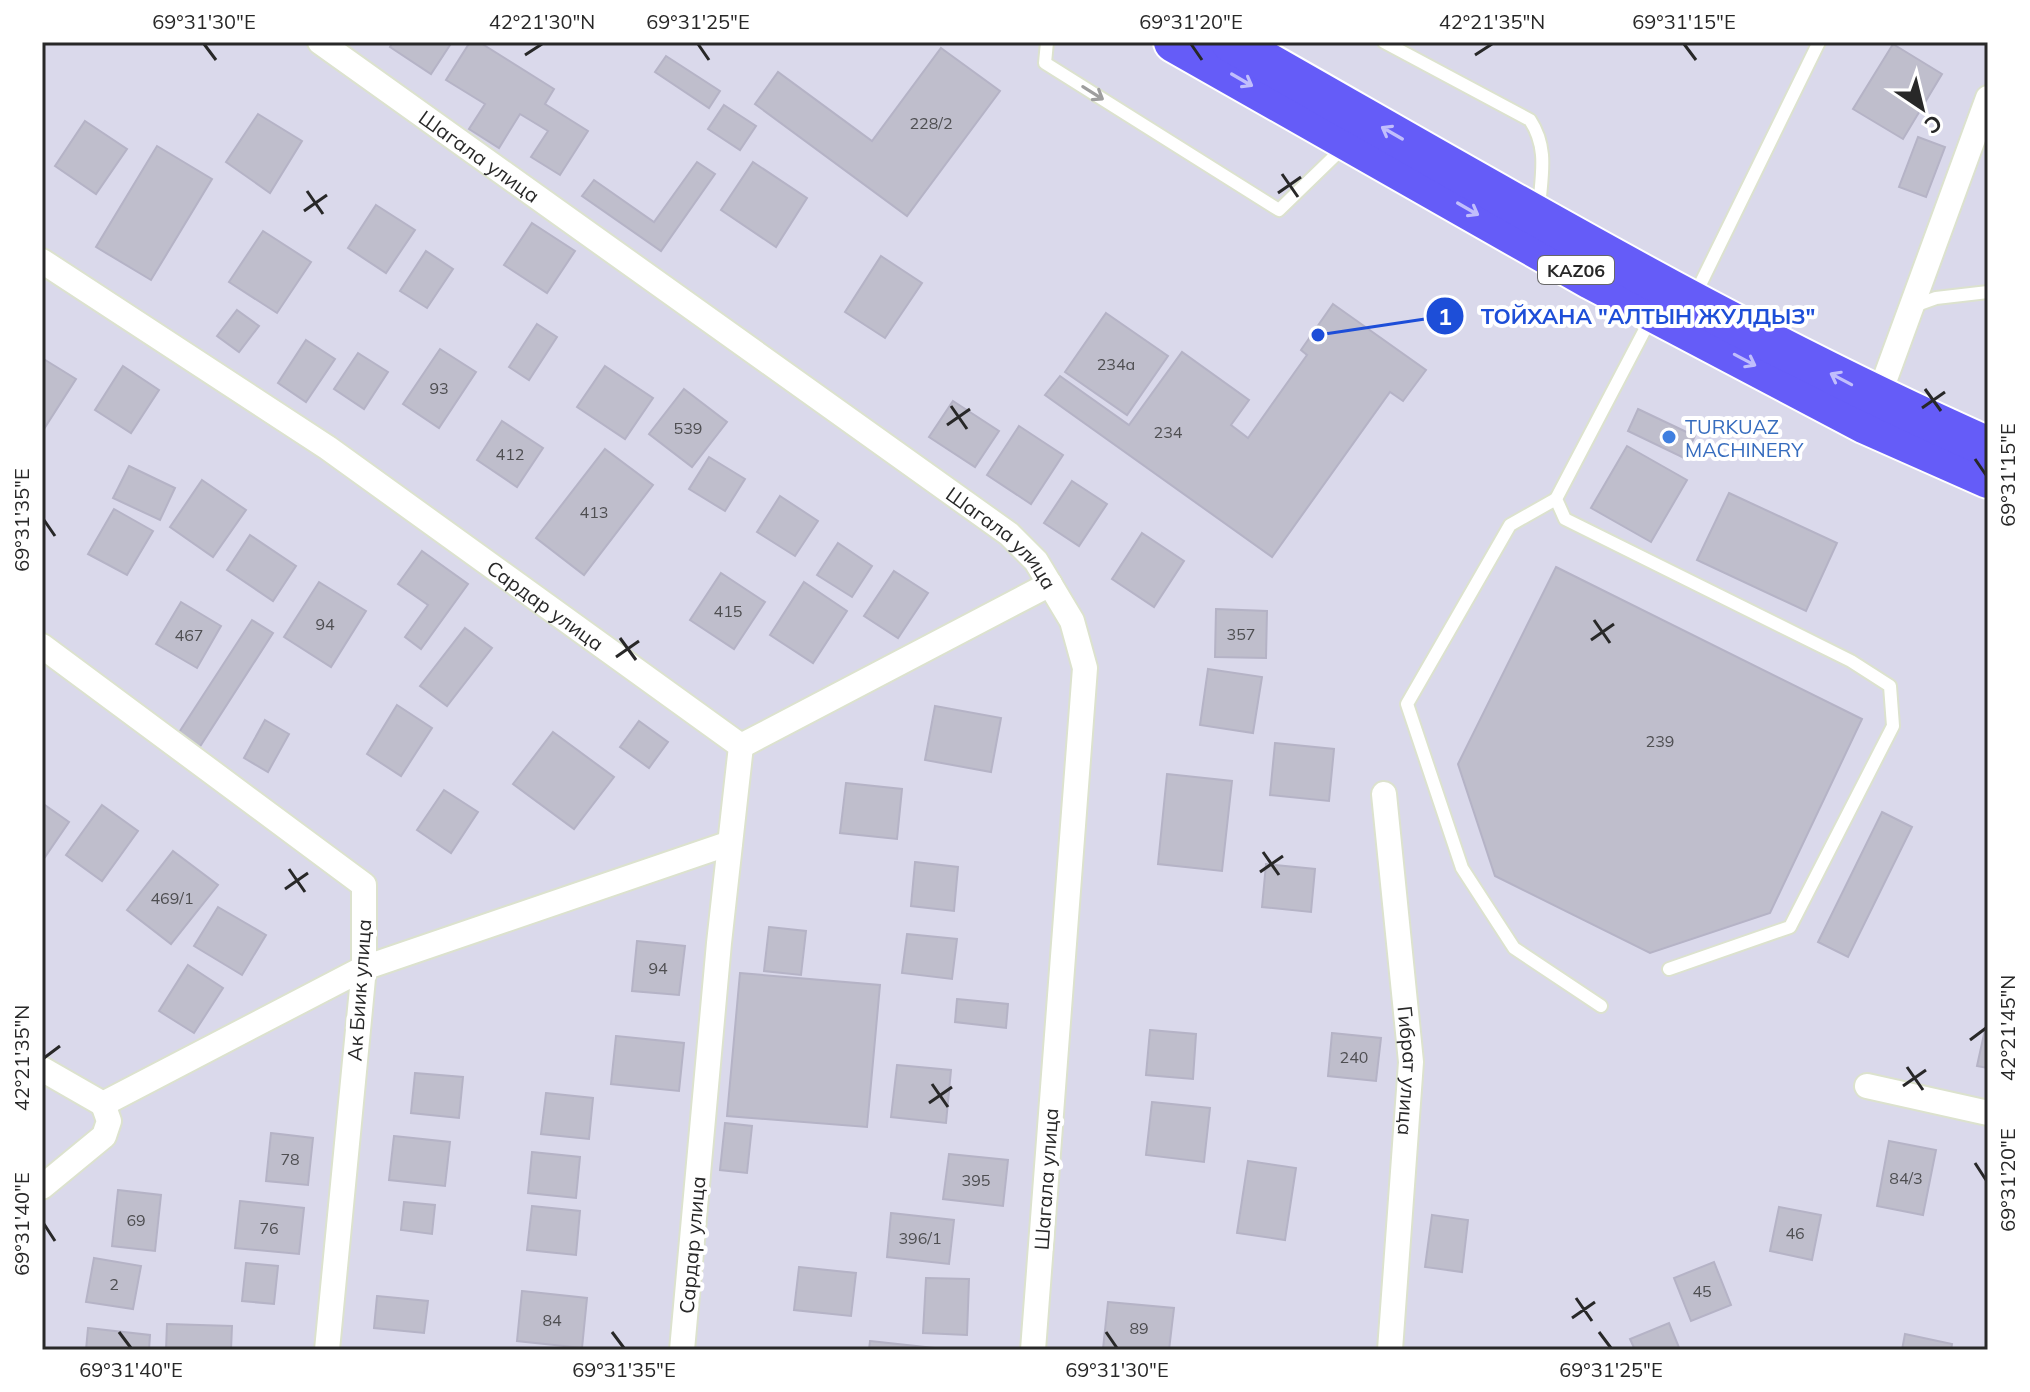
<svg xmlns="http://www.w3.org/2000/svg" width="2030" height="1392" font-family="Mulish,sans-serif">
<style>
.building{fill:#bfbecc;stroke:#b5b3c6;stroke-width:2}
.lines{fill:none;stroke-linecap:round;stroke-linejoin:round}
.service-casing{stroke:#dce2ce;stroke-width:16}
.minor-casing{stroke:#dce2ce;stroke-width:28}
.trunk-casing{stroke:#fff;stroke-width:44}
.service{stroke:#fff;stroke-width:12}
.minor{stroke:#fff;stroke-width:24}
.trunk{stroke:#655cf8;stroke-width:40}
.oneway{stroke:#c1befc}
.oneway2{stroke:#9e9e9e}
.ticks{fill:none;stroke:#282828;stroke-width:3}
.shop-dot{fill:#3f7fe0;stroke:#fff;stroke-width:3}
.labels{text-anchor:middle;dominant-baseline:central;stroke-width:8;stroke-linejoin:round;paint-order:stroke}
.number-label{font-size:16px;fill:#4e4e51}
.shield{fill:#fff;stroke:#686868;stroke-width:2}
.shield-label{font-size:18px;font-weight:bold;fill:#282828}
.street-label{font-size:20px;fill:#282828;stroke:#fff}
.shop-label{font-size:20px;fill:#366cbe;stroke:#fff;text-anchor:start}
.leader{fill:none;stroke:#1d4ed8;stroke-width:3}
.callout-dot{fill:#1d4ed8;stroke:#fff;stroke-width:3}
.mark-label{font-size:24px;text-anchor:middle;font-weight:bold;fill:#fff}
.callout-label{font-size:22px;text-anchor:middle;font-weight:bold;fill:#1d4ed8;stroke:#fff;stroke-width:8;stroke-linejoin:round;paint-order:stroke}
.neatline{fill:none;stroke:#282828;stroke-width:3}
.ticks-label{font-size:20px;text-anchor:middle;fill:#282828}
</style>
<rect width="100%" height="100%" fill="#dad9eb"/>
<!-- building -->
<g class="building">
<path d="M393,42H452L431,74L390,47Z"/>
<path d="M470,42H479L554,89L545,104L588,131L560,175L531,157L548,131L520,114L499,148L469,129L485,104L446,80Z"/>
<path d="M1893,44L1942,74L1903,139L1853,109Z"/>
<path d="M941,48L1000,91L907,216L755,104L778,72L872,141Z"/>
<path d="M666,56L720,91L709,108L655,72Z"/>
<path d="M724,105L756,126L740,150L708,129Z"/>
<path d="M258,114L302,141L270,193L226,162Z"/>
<path d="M85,121L127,149L96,194L55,166Z"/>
<path d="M1918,137L1945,147L1926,197L1899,187Z"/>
<path d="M157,146L212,179L151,280L96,247Z"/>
<path d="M697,162L715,174L661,251L582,196L594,180L654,222Z"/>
<path d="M753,162L807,198L776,247L721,210Z"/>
<path d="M376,205L415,230L386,273L348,248Z"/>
<path d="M532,223L575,251L547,293L504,265Z"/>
<path d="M263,231L311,262L277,313L229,282Z"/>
<path d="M426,251L453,269L427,308L400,291Z"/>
<path d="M881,256L922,283L885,338L845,312Z"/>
<path d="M1333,304L1426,370L1403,401L1390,392L1272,557L1045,395L1060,376L1129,425L1182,352L1249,400L1231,425L1248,438L1307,355L1301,350Z"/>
<path d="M237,310L259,326L239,352L217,336Z"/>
<path d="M1106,313L1168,356L1127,415L1065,372Z"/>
<path d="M537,324L557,337L529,380L509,367Z"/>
<path d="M306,340L335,359L306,402L278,383Z"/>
<path d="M440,349L476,372L439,428L403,404Z"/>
<path d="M358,353L388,372L364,409L334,389Z"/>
<path d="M42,358L76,379L42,432Z"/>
<path d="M123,366L159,390L131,433L95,410Z"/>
<path d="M605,366L653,398L625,439L577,407Z"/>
<path d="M684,389L727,422L692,467L649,434Z"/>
<path d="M953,401L999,431L975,467L929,437Z"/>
<path d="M1638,409L1695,436L1684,458L1628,431Z"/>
<path d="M502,421L543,448L517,487L477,460Z"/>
<path d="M1019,426L1063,455L1031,504L987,475Z"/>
<path d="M1627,446L1687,480L1651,542L1591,508Z"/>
<path d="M605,449L653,485L584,575L536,538Z"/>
<path d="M709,457L745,479L725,511L689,489Z"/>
<path d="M129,466L175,488L160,520L113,498Z"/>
<path d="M202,480L246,510L213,557L170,527Z"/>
<path d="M1072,481L1107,504L1079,546L1044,523Z"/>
<path d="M1729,493L1837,543L1806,611L1697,560Z"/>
<path d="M780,496L818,521L795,556L757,532Z"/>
<path d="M114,509L153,531L127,575L88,554Z"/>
<path d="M1142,533L1184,561L1154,607L1112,579Z"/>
<path d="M250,535L296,566L273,601L227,570Z"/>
<path d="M838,543L872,566L852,597L817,575Z"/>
<path d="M422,551L468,584L421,649L405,637L428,605L398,584Z"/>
<path d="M1556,567L1862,719L1770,913L1650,953L1495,876L1458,764Z"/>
<path d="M894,571L928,593L898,638L864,616Z"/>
<path d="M721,573L765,602L734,649L690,620Z"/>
<path d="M319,582L366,611L331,667L284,637Z"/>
<path d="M804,582L847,611L813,663L770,635Z"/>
<path d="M181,602L221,626L197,668L156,644Z"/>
<path d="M1216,609L1267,611L1266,658L1215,657Z"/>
<path d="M252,620L273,633L199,748L178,734Z"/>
<path d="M465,628L492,648L447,706L420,686Z"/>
<path d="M1208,669L1262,677L1253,733L1200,725Z"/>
<path d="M397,705L432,728L401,776L367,754Z"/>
<path d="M935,706L1001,718L991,772L925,760Z"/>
<path d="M265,720L289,734L268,772L244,758Z"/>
<path d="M639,721L668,742L649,768L620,747Z"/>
<path d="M553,732L614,777L574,829L513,784Z"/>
<path d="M1275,743L1334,749L1329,801L1270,795Z"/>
<path d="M1167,774L1232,781L1222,871L1158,864Z"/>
<path d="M846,783L902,789L897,839L840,833Z"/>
<path d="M444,790L478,812L451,853L417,830Z"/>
<path d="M42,803L69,822L45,857L42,855Z"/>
<path d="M102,805L138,831L102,881L66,855Z"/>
<path d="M1882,812L1912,827L1848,957L1818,942Z"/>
<path d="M173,851L218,885L171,944L127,910Z"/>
<path d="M915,862L958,867L954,911L911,906Z"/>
<path d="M1266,864L1315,869L1311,912L1262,907Z"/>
<path d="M218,907L266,935L242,975L194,946Z"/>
<path d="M769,927L806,931L801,975L764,971Z"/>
<path d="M907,934L957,939L952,979L902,973Z"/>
<path d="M637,941L685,946L679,995L632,991Z"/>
<path d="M188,965L223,988L194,1033L159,1011Z"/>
<path d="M740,973L880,985L867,1127L727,1116Z"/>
<path d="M957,999L1008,1004L1006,1028L955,1022Z"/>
<path d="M1988,1016V1068L1977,1066Z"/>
<path d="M1150,1030L1196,1034L1193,1079L1146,1075Z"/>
<path d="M1332,1033L1381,1038L1376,1081L1328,1076Z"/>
<path d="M616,1036L684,1043L679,1091L611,1084Z"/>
<path d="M897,1065L951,1070L946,1123L891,1117Z"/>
<path d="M415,1073L463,1077L459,1118L411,1113Z"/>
<path d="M546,1093L593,1098L589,1139L541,1134Z"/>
<path d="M1152,1102L1210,1108L1204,1162L1146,1155Z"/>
<path d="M725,1123L752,1126L747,1173L720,1170Z"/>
<path d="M271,1133L313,1138L308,1185L266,1181Z"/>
<path d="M394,1136L450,1142L445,1186L389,1180Z"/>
<path d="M1889,1141L1936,1150L1923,1215L1877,1206Z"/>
<path d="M532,1152L580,1157L576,1198L528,1193Z"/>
<path d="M949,1154L1008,1160L1003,1206L943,1199Z"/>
<path d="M1248,1161L1296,1168L1285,1240L1237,1233Z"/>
<path d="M118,1190L161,1195L155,1251L112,1246Z"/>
<path d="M240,1201L304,1208L299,1254L235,1248Z"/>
<path d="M404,1202L435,1205L432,1234L401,1230Z"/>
<path d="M532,1206L580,1211L576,1255L527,1250Z"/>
<path d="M1779,1207L1821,1215L1812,1260L1770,1251Z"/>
<path d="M891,1213L954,1220L949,1264L887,1257Z"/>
<path d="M1432,1215L1468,1220L1462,1272L1425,1267Z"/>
<path d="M94,1258L141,1266L133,1309L86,1302Z"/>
<path d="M1714,1262L1731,1305L1691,1321L1674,1278Z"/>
<path d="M246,1263L278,1266L274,1304L242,1301Z"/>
<path d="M799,1267L856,1273L851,1316L794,1310Z"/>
<path d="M926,1278L969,1279L967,1335L923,1333Z"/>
<path d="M522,1291L587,1298L582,1348L517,1341Z"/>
<path d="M377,1296L428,1301L424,1333L374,1328Z"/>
<path d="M1108,1302L1174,1308L1169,1350L1103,1349Z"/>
<path d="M1669,1323L1680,1350H1635L1630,1339Z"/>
<path d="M167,1324L232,1326L231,1350H166Z"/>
<path d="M88,1328L150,1335L149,1350H86Z"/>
<path d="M1905,1334L1952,1344L1951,1350H1902Z"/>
<path d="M870,1341L943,1349V1350H869Z"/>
</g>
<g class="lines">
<defs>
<g id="service">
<path d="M1047,42L1045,63L1279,210L1345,146"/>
<path d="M1384,42L1530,120C1549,149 1541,176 1539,209"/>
<path d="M1694,297L1819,42"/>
<path d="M1911,307L1936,298L1988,292"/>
<path d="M1651,318L1556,499L1565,519L1851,661L1890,686L1893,726L1790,927L1669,969"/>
<path d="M1556,499L1510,525L1407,704L1462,868L1514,948L1601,1006"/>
</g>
<g id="minor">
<path id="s1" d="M320,42L1009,534L1036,561L1072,621L1085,668L1033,1350"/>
<path id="s2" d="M42,261L328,448L741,746L719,943L682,1350"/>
<path d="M1878,398L1988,98"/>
<path d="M42,646L364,885V968L327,1350"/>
<path d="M741,746L1050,584"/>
<path id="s3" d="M1384,794L1411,1062L1390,1350"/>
<path d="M42,1069L103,1104"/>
<path d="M1867,1086L1988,1113"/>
<path d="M42,1187L104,1136L109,1121L103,1104L364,968L730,843"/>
</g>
<g id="trunk">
<path d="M1174,42L1591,279L1866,424L1988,478"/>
<path d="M1231,42C1480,183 1726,331 1988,447"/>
</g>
</defs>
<!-- service casing -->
<use href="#service" class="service-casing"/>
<!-- minor casing -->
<use href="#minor" class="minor-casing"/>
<!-- trunk casing -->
<use href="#trunk" class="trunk-casing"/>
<!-- service -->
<use href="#service" class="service"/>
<!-- minor -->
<use href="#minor" class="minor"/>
<!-- trunk -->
<use href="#trunk" class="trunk"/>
</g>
<!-- one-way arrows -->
<defs><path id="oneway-shaft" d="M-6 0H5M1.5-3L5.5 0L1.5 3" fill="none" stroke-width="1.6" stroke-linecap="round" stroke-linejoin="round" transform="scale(2)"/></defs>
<g class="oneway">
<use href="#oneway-shaft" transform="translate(1242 80) rotate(30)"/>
<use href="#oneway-shaft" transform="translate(1392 133) rotate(-150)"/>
<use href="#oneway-shaft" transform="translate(1468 209) rotate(30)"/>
<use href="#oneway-shaft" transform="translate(1745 360) rotate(28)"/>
<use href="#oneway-shaft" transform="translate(1841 379) rotate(-152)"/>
</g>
<use class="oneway2" href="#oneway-shaft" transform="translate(1093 93) rotate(32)"/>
<!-- ticks -->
<path class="ticks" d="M204,44L216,60M698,44L709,60M1191,44L1202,60M1684,44L1696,60M525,55L542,44M1475,55L1492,44M1282,174L1298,197M307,191L323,214M1278,193L1301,177M304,211L327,195M1925,389L1941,411M951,406L967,429M1922,408L1945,392M947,425L970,409M1975,459L1986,475M44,520L55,536M1594,620L1610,643M620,638L636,660M1591,640L1614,624M616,657L639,641M1263,852L1279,875M289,869L305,892M1260,872L1283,856M285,889L308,873M1970,1040L1986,1028M44,1058L60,1046M1907,1067L1923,1090M932,1084L948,1107M1903,1086L1926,1070M929,1103L952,1087M1975,1163L1986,1180M44,1224L55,1241M1576,1298L1592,1321M1572,1318L1595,1302M119,1332L131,1348M612,1332L624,1348M1106,1332L1117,1348M1599,1332L1611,1348"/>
<!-- markers -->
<circle class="shop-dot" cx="1669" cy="437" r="8"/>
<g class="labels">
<!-- number labels -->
<g class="number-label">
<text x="931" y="123">228/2</text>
<text x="1116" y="364">234а</text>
<text x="439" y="388">93</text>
<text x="688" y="428">539</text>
<text x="1168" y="432">234</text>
<text x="510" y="454">412</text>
<text x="594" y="512">413</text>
<text x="728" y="611">415</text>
<text x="325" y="624">94</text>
<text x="1241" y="634">357</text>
<text x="189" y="635">467</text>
<text x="1660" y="741">239</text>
<text x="172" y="898">469/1</text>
<text x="658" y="968">94</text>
<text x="1354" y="1057">240</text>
<text x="290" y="1159">78</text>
<text x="1906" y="1178">84/3</text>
<text x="976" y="1180">395</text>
<text x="136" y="1220">69</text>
<text x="269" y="1228">76</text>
<text x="1795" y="1233">46</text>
<text x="920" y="1238">396/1</text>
<text x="114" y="1284">2</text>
<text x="1702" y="1291">45</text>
<text x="552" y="1320">84</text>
<text x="1139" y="1328">89</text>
</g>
<!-- shield labels -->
<rect class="shield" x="1538" y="256" width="76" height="28" rx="6"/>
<g class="shield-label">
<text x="1576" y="270">KАZ06</text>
</g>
<!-- street labels -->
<g class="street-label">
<text stroke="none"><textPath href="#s1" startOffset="196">Шагала улица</textPath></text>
<text stroke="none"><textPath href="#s1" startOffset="844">Шагала улица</textPath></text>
<text stroke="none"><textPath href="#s2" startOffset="610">Сардар улица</textPath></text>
<text transform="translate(359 990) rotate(-86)">Ак Биик улица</text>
<text stroke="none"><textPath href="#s3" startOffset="278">Гибрат улица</textPath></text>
<text transform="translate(1046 1179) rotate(-86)">Шагала улица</text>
<text transform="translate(692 1245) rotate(-85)">Сардар улица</text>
</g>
<!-- shop labels -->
<g class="shop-label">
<text x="1685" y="426">TURKUAZ<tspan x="1685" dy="23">MACHINERY</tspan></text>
</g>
</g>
<!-- callouts -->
<path class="leader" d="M1318 335L1445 316"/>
<g class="callout-dot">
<circle cx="1318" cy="335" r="8"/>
<circle cx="1445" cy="316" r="20"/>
</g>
<g class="mark-label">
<text x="1445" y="325">1</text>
</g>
<g class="callout-label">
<text x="1648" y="324">ТОЙХАНА "АЛТЫН ЖУЛДЫЗ"</text>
</g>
<!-- border -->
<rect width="2030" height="1392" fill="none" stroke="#ffffff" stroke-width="88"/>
<!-- north arrow -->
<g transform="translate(1922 108) rotate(145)" stroke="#ffffff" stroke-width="6" paint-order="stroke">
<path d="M0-6L14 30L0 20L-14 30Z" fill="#282828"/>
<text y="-12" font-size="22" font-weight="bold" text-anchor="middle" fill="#282828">С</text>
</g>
<rect x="44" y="44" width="1942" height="1304" class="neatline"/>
<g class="ticks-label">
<text x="204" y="29">69°31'30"E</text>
<text x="542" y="29">42°21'30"N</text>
<text x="698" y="29">69°31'25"E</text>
<text x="1191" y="29">69°31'20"E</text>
<text x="1492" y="29">42°21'35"N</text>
<text x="1684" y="29">69°31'15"E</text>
<text transform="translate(2008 475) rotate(-90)" y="7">69°31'15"E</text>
<text transform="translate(22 520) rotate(-90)" y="7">69°31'35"E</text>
<text transform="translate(2008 1028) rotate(-90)" y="7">42°21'45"N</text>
<text transform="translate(22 1058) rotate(-90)" y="7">42°21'35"N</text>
<text transform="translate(2008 1180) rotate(-90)" y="7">69°31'20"E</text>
<text transform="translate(22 1224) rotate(-90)" y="7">69°31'40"E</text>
<text x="131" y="1377">69°31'40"E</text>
<text x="624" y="1377">69°31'35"E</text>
<text x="1117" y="1377">69°31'30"E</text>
<text x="1611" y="1377">69°31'25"E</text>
</g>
</svg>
